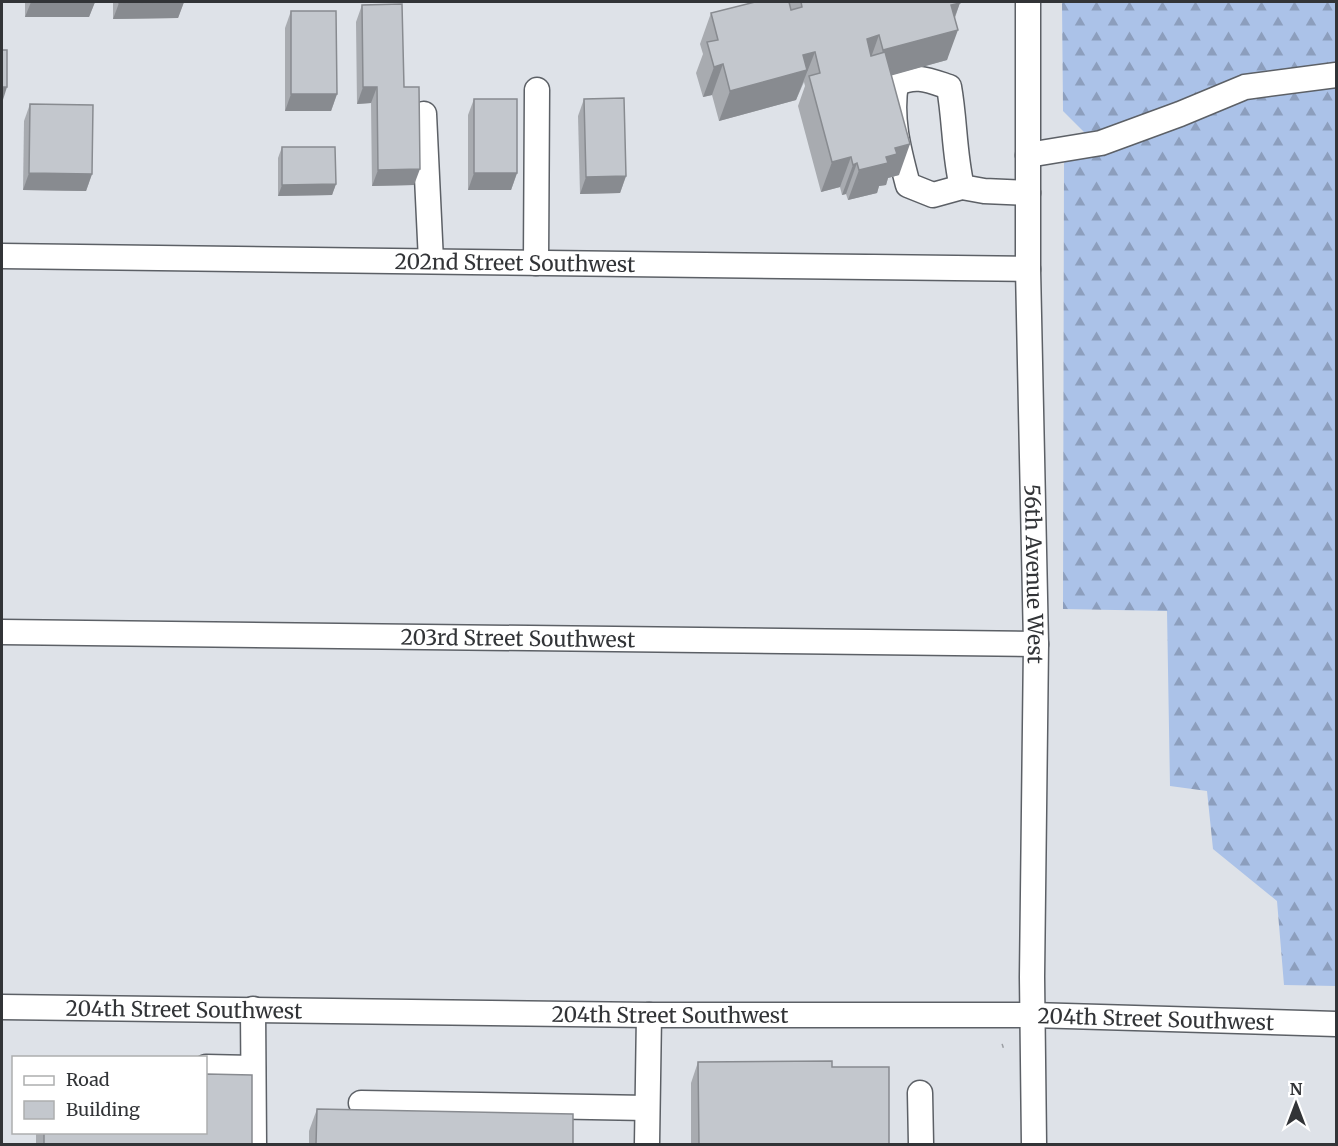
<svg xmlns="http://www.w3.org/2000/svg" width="1338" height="1146" font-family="Merriweather,serif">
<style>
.forest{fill:url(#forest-firs)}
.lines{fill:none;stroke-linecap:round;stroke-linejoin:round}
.minor-casing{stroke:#5c6066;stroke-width:27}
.path{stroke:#9b9ea3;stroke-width:4;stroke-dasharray:1.5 4.5;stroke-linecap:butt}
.minor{stroke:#fff;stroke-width:24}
.wall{fill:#a8abb0}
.shaded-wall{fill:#888b90}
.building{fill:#c3c7cd;stroke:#888b90;stroke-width:1.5}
.labels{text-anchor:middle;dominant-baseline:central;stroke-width:6;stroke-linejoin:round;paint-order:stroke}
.street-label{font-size:21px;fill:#323437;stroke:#fff}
</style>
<defs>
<pattern id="forest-firs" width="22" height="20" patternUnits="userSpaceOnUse" patternTransform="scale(1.5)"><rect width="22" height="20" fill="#abc2e8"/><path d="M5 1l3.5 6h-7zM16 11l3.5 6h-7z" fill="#8c9ebd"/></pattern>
</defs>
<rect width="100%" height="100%" fill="#dee2e8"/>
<!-- forest -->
<path class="forest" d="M1062,2H1336V986L1284,985L1277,901L1213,849L1207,791L1170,786L1167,611L1063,609L1064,163L1090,138L1063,111Z"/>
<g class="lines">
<defs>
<g id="minor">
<path id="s1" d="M1028,2V269L1036,644L1032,977L1034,1144"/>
<path d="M424,114L431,261"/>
<path d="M1028,155L1101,143L1180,114L1245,87L1336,75"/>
<path d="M962,187L933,195L908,185C899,151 890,119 896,84C916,74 928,80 949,87C955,120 954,154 962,187L984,191L1028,193"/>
<path id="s2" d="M2,256L1028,269"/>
<path d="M536,263L537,90"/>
<path id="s3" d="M2,632L1036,644"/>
<path id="s4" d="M2,1007L649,1015H1032L1336,1024"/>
<path d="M253,1009L254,1144"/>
<path d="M206,1067L253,1068"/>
<path d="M920,1093L921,1144"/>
<path d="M361,1103L647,1108"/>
<path d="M647,1144L649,1015"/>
</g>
</defs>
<!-- minor casing -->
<use href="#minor" class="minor-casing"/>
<!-- path -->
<path class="path" d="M1002,1046L1005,1045"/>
<!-- minor -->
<use href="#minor" class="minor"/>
</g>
<!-- wall -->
<g class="wall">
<path d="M25,2H95L89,17H25Z"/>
<path d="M113,2H184L178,18L113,19Z"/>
<path d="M755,2H960L955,18L947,60L891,75L899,175L888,178L886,185L879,186L877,193L848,200L846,194L842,195L840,187L821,192L798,106L805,86L804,82L796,100L719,121L712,95L703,97L696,73L703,54L700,44L711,13Z"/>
<path d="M362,5L404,87L414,185L372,186L371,103L357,104L356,22Z"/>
<path d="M291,11L337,94L331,111H285V28Z"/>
<path d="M474,99L517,173L511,190H468V115Z"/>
<path d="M584,99L626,176L620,193L580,194L578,116Z"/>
<path d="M30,104L92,174L86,191L23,190L24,121Z"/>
<path d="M282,147L336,184L332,195L278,196V158Z"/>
<path d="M698,1062L832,1067L889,1144H691V1083Z"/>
<path d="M317,1109L573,1144H309V1131Z"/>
<path d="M36,1132H206L252,1144H36Z"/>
</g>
<!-- shaded-wall -->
<g class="shaded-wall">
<path d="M31,2H95L89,17H25Z"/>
<path d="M184,2L178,18L113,19L119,3Z"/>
<path d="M960,3L949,32L958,30L947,60L872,81L883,50L951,5Z"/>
<path d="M879,35L868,66L867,39Z"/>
<path d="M815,52L796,100L719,121L730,91L803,55Z"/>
<path d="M723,64L712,95L703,97L714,67Z"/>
<path d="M2,87H7L2,103Z"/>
<path d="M363,87H377L371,103L357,104Z"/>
<path d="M291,94H337L331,111H285Z"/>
<path d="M910,144L899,175L888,178L886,185L879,186L877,193L848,200L859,170L886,157L895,148Z"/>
<path d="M851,157L840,187L821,192L832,162Z"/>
<path d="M857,163L846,194L842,195L853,165Z"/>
<path d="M420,169L414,185L372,186L378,170Z"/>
<path d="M29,173L92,174L86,191L23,190Z"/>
<path d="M474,173H517L511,190H468Z"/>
<path d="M626,176L620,193L580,194L586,177Z"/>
<path d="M336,184L332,195L278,196L282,185Z"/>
</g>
<!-- building -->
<g class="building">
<path d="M119,2H184L119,3Z"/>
<path d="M755,2H789L791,10L802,7L801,2H960V3L951,5L958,30L883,50L879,35L867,39L871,56L885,52L910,144L895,148L897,154L886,157L888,163L859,170L857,163L853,165L851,157L832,162L809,76L820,73L815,52L803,55L807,70L730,91L723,64L714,67L707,42L718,40L711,13Z"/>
<path d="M402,4L404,87H419L420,169L378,170L377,87H363L362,5Z"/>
<path d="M291,11H336L337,94H291Z"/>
<rect x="2" y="50" width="5" height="37"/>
<path d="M624,98L626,176L586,177L584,99Z"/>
<rect x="474" y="99" width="43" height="74"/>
<path d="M30,104L93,105L92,174L29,173Z"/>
<path d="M282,147H335L336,184L282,185Z"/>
<path d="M832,1061V1067H889V1144H699L698,1062Z"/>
<path d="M206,1074L252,1075V1144H44V1132H206Z"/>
<path d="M317,1109L573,1114V1144H316Z"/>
</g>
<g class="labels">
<!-- street labels -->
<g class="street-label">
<text stroke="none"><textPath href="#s2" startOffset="513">202nd Street Southwest</textPath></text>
<text stroke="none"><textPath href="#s1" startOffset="572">56th Avenue West</textPath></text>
<text stroke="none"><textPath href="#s3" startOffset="516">203rd Street Southwest</textPath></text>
<text stroke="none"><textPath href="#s4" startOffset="182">204th Street Southwest</textPath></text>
<text stroke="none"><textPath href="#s4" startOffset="668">204th Street Southwest</textPath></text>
<text stroke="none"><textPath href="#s4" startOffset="1154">204th Street Southwest</textPath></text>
</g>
</g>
<!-- border -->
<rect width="1338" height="1146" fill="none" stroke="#323437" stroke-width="6"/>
<!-- legend -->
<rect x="12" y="1056" width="195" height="78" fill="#ffffff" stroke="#adaeaf" stroke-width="1.5"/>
<rect x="24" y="1076" width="30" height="9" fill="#ffffff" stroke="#adaeaf" stroke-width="1.5"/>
<text x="66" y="1086" font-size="18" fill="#323437">Road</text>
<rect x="24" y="1101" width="30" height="18" fill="#c3c7cd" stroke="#adaeaf" stroke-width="1.5"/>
<text x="66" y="1116" font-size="18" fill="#323437">Building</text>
<!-- north arrow -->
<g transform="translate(1296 1104)" stroke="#ffffff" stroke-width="4.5" paint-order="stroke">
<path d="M0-4.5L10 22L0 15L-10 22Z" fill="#323437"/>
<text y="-9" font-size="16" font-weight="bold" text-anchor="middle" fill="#323437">N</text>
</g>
</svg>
